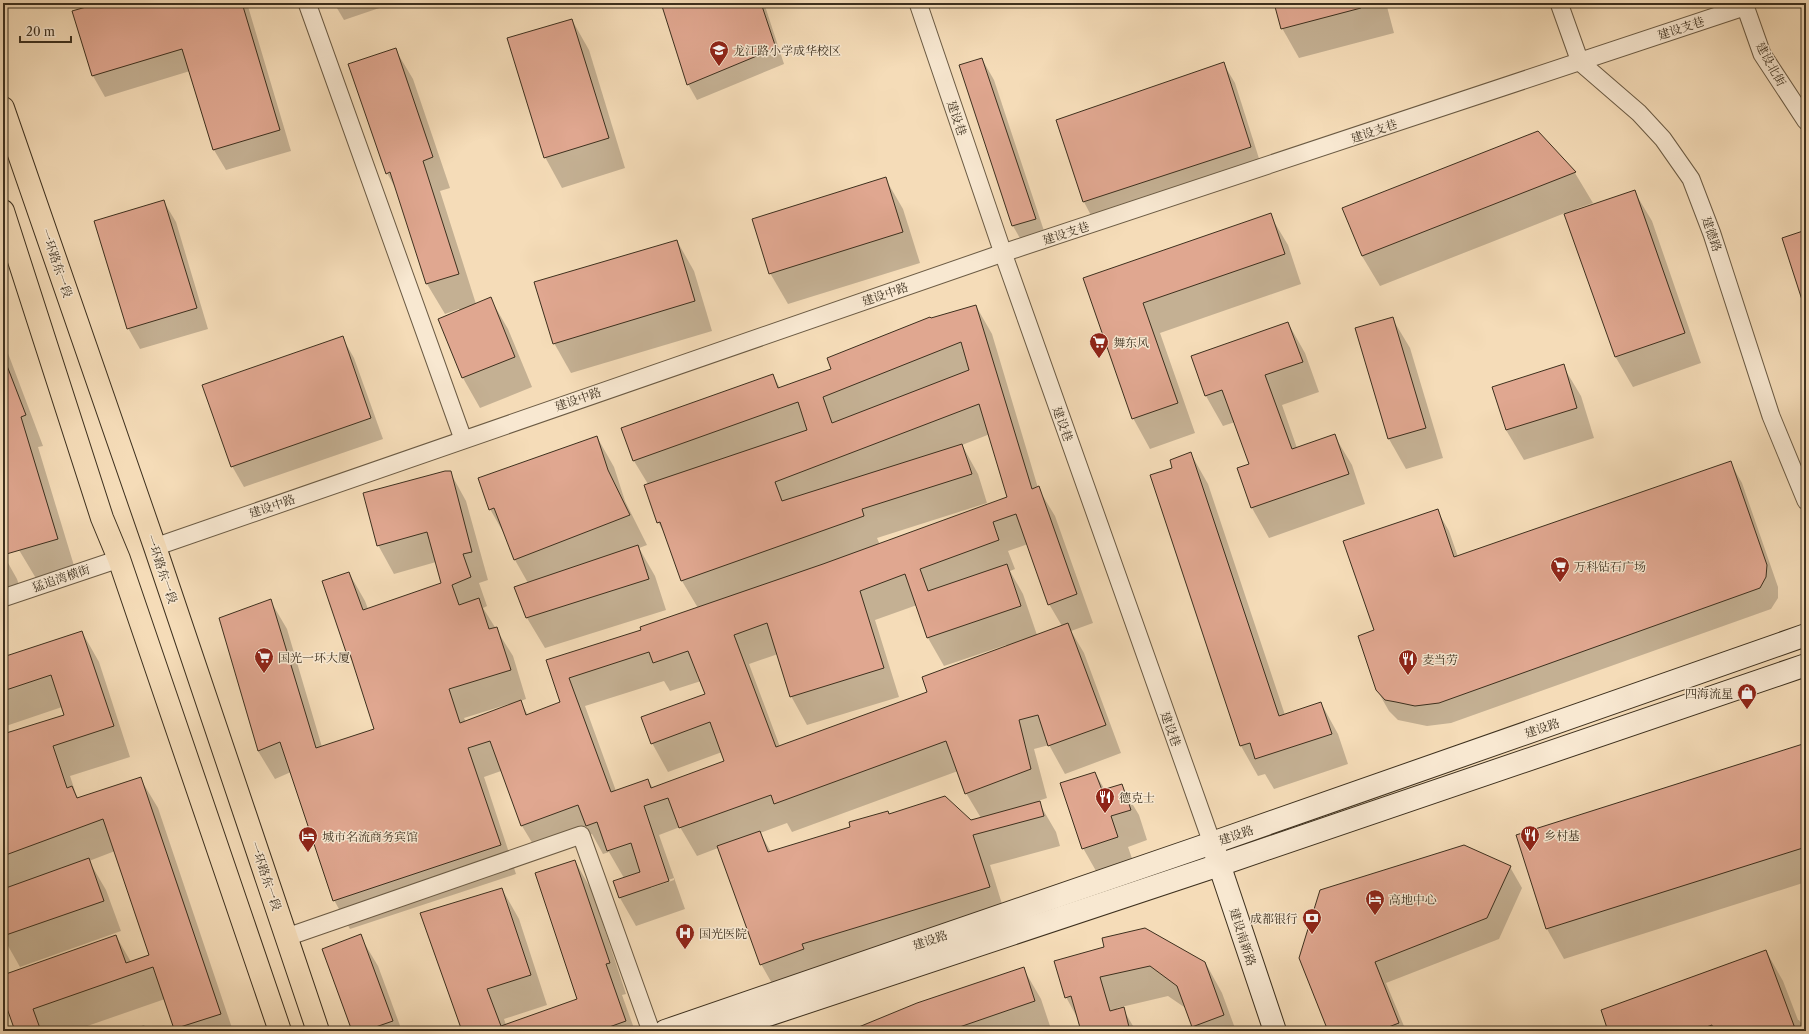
<svg xmlns="http://www.w3.org/2000/svg" width="1809" height="1034" font-family="'Libre Caslon Text','Noto Serif SC',serif">
<style>
.shadow{fill:#0003;fill-rule:evenodd}
.building{fill:#e0a790;stroke:#3d301e;fill-rule:evenodd}
.lines{fill:none;stroke-linecap:round;stroke-linejoin:round}
.street-casing{stroke:#6b5b44;stroke-width:19}
.secondary-casing{stroke:#3d301e;stroke-width:24}
.primary-casing{stroke:#3d301e;stroke-width:24}
.street{stroke:#f8e8d1;stroke-width:17}
.secondary{stroke:#f8e8d1;stroke-width:22}
.primary{stroke:#f5dcb8;stroke-width:22}
.labels{text-anchor:middle;dominant-baseline:central;stroke-width:3;stroke-linejoin:round;paint-order:stroke}
.street-label{font-size:12px;fill:#3d301e;stroke:#f8e8d1}
.poi-label{font-size:12px;fill:#3d301e;stroke:#f8e8d1;text-anchor:start}
</style>
<rect width="100%" height="100%" fill="#f5dcb8"/>
<filter id="stains"><feTurbulence type="fractalNoise" baseFrequency=".005" numOctaves="4"/><feColorMatrix values="0 0 0 0 .2 0 0 0 0 .09 0 0 0 0 .02 0 0 0 .5 -.17"/></filter>
<radialGradient id="worn" r=".72"><stop offset=".6" stop-color="#630" stop-opacity="0"/><stop offset="1" stop-color="#630" stop-opacity=".3"/></radialGradient>
<!-- shadow -->
<g class="shadow">
<path d="M103,3H247L291,151L226,170L214,150L190,71L105,97L93,76L73,12Z"/>
<path d="M334,3H394L344,20Z"/>
<path d="M662,3H764L784,64L697,100L688,84Z"/>
<path d="M1275,3H1386L1394,33L1299,58L1282,28Z"/>
<path d="M572,20L589,50L625,168L562,188L545,157Z"/>
<path d="M395,49L413,79L450,188L440,191L476,304L490,298L508,329L532,387L480,408L463,378L439,319L460,311L459,309L445,314L427,284L398,193L387,173Z"/>
<path d="M982,59L994,80L1047,240L1025,247L1013,226L960,66Z"/>
<path d="M1223,63L1235,83L1262,168L1095,223L1084,202L1058,121Z"/>
<path d="M1537,132L1575,173L1593,203L1576,209V211L1634,191L1652,221L1701,363L1633,387L1615,356L1565,213L1380,286L1362,256Z"/>
<path d="M885,178L903,209L920,263L788,304L770,273Z"/>
<path d="M164,202L176,222L208,329L140,349L128,328Z"/>
<path d="M1270,215L1288,245L1301,284L1160,333L1195,433L1150,449L1133,418L1084,279Z"/>
<path d="M677,241L694,271L712,331L571,373L554,343Z"/>
<path d="M976,306L992,334L1038,488L1055,516L1093,623L1071,631L1084,653L1121,753L1065,774L1049,745L1034,749L1047,798L1038,801L1056,832L1060,846L990,865L1006,917L778,994L761,964L718,848L697,856L680,827L659,835L685,909L636,926L620,898L624,878L609,852L603,854L592,834L539,854L522,826L501,771L484,777L516,874L350,929L334,900L291,772L275,779L258,751L270,600L287,629L322,747L375,729L354,664L347,651L349,573L365,601L368,609L442,584L436,562L394,574L378,545L450,472L466,501L488,580L479,583L487,606L483,608L513,656L526,699L520,701L528,715L561,703L548,661L642,630L698,608L682,581L666,536L658,522L648,484L634,461L773,375L780,388L833,370L931,320ZM990,434L1009,498L880,545L877,538L987,503L978,474L962,445ZM1028,544L1049,604L1062,626L1037,635L1023,594L1010,571L1015,569L1008,551ZM917,605L928,638L944,666L1006,645L1007,647L929,693L780,747L749,664L778,654L791,696L807,725L899,697L875,620ZM664,681L670,691L701,681L706,694L652,743L668,772L722,752L726,762L653,788L648,780L616,791L585,706ZM509,704L510,706L466,722L464,718ZM958,771L966,793L981,818L971,821L889,815L771,852L760,833L787,823L792,832ZM674,878V880L651,888V886Z"/>
<path d="M1392,318L1410,348L1443,458L1406,469L1389,439L1356,329Z"/>
<path d="M1288,323L1305,353L1319,392L1282,405L1297,448L1334,435L1352,465L1365,504L1269,538L1252,508L1238,469L1251,464L1235,422L1223,426L1206,396L1192,357Z"/>
<path d="M342,337L354,358L383,439L244,487L232,466Z"/>
<path d="M3,340L43,446L38,447L75,569L37,580L19,550L3,496Z"/>
<path d="M1563,366L1581,396L1594,438L1524,460L1506,430Z"/>
<path d="M597,437L614,467L625,501L647,545L639,548L655,576L666,610L545,648L527,618L515,587L528,583L515,560L507,539L490,509Z"/>
<path d="M1191,454L1208,484L1285,715L1321,703L1338,734L1348,764L1274,789L1265,774L1258,776L1241,746Z"/>
<path d="M1730,462L1742,483L1778,587V598L1771,609L1451,723L1427,726L1398,720L1389,711L1377,690L1375,631L1437,510L1449,531L1458,557Z"/>
<path d="M3,554L17,579L23,597L3,603Z"/>
<path d="M82,632L99,662L130,757L70,776L76,794L78,798L140,778L158,808L233,1031H176L165,999L73,1031H16L3,994V976L116,936L131,962L150,956L115,851L89,861L106,890L121,931L20,967L3,937V735L65,715L62,707L3,727V658Z"/>
<path d="M1806,744V882L1564,959L1547,929L1517,835Z"/>
<path d="M1095,773L1105,790L1121,785L1139,815L1147,840L1128,847L1135,867L1100,878L1083,848Z"/>
<path d="M575,861L592,891L626,994L622,995L635,1031H463L502,889L519,919L547,1005L504,1019L506,1025L578,1000Z"/>
<path d="M1510,867L1522,888L1499,939L1386,983L1406,1031H1329L1300,958Z"/>
<path d="M360,936L378,966L402,1031H353Z"/>
<path d="M1766,951L1783,981L1798,1020H1799L1806,1031H1610Z"/>
<path d="M1055,961L1205,962L1222,993L1236,1031H1196L1187,1009L1168,996L1117,1008V1010L1123,1009L1136,1031H1082L1079,1021L1066,997Z"/>
<path d="M1023,968L1041,999L1051,1029H1053L1054,1031H848L918,1004Z"/>
<path d="M144,1025L148,1031H126Z"/>
</g>
<!-- building -->
<g class="building">
<path d="M100,3H242L280,130L213,150L182,49L92,76L72,11Z"/>
<path d="M661,3H761L776,48L687,85Z"/>
<path d="M1274,3H1360L1361,8L1281,29Z"/>
<path d="M572,19L609,138L544,158L507,38Z"/>
<path d="M396,48L433,157L423,161L459,274L426,284L390,172L386,174L348,64Z"/>
<path d="M982,58L1036,219L1012,226L959,65Z"/>
<path d="M1224,62L1251,147L1083,202L1056,120Z"/>
<path d="M1538,131L1576,172L1362,256L1342,208Z"/>
<path d="M886,177L903,232L769,274L752,219Z"/>
<path d="M1635,190L1685,333L1615,357L1564,214Z"/>
<path d="M164,200L197,308L127,329L94,221Z"/>
<path d="M1271,213L1285,254L1143,303L1178,403L1132,419L1083,278Z"/>
<path d="M1806,230V303H1803L1782,238Z"/>
<path d="M677,240L695,301L553,344L534,282Z"/>
<path d="M491,297L515,357L462,378L438,319Z"/>
<path d="M976,305L1032,489L1039,486L1077,594L1048,605L1016,514L993,522L999,540L920,569L928,591L1007,564L1021,606L927,638L905,574L860,591L884,668L790,697L767,623L734,635L776,747L927,692L922,677L1068,623L1106,725L1048,746L1038,715L1019,720L1031,769L965,794L946,741L774,804L771,795L679,828L668,798L644,806L669,881L619,898L613,881L640,872L631,843L607,851L597,822L586,826L578,805L521,826L490,741L468,748L501,845L333,901L280,742L258,751L219,618L271,599L316,748L374,729L349,651L346,652L322,581L349,572L363,610L441,583L427,532L377,546L363,493L445,471H451L472,552L463,554L471,577L452,585L459,605L479,598L489,629L497,627L511,670L449,689L460,723L521,700L526,715L560,702L546,660L641,630L640,627L823,564L1007,497L979,404L775,482L782,501L962,444L972,474L862,509L864,516L681,581L660,522L657,523L644,485L807,430L798,402L633,461L621,428L773,374L778,388L831,369L827,358L930,317L931,318ZM961,342L969,370L832,423L823,397ZM688,651L705,694L641,717L651,744L710,722L724,761L651,788L648,779L611,792L569,678L649,652L653,663Z"/>
<path d="M1393,317L1426,428L1388,439L1355,328Z"/>
<path d="M1288,322L1303,362L1265,375L1292,449L1335,434L1349,474L1251,508L1237,468L1249,464L1222,390L1205,396L1191,356Z"/>
<path d="M343,336L371,418L231,467L202,385Z"/>
<path d="M3,358H4L26,415L21,417L58,539L3,555Z"/>
<path d="M1564,364L1577,408L1506,430L1492,387Z"/>
<path d="M597,436L608,470L630,515L514,560L494,508L489,510L478,478Z"/>
<path d="M1191,452L1279,716L1321,702L1332,734L1255,759L1250,743L1240,746L1150,475L1172,468L1170,460Z"/>
<path d="M1731,461L1767,565L1766,577L1760,588L1439,703L1415,706L1396,702L1385,700L1376,690L1358,636L1374,630L1343,541L1438,509L1454,557Z"/>
<path d="M638,545L649,579L526,618L514,587Z"/>
<path d="M82,631L114,726L53,746L67,788L72,786L77,798L141,777L221,1014L174,1029L153,967L33,1009L41,1031H15L3,997V975L116,935L126,963L149,955L103,819L3,856V734L64,715L51,675L3,691V657Z"/>
<path d="M1806,743V847L1546,929L1516,835Z"/>
<path d="M1095,772L1102,790L1122,784L1131,810L1111,816L1118,837L1082,849L1060,783Z"/>
<path d="M945,796L971,820L1040,801L1044,816L973,835L990,887L802,944L804,949L760,965L717,846L760,831L768,852L850,827L849,822L888,811L889,814Z"/>
<path d="M1464,845L1511,866L1487,918L1375,962L1399,1023L1378,1031H1328L1299,958L1320,890Z"/>
<path d="M89,858L104,901L3,936V889Z"/>
<path d="M575,860L610,963L606,964L626,1021L598,1031H462L420,913L502,888L531,975L487,989L501,1026L577,999L535,873Z"/>
<path d="M1145,928L1205,962L1224,1015L1192,1027L1177,986L1150,966L1100,977L1110,1011L1124,1007L1130,1031H1081L1071,996L1065,998L1054,961L1104,947L1102,938Z"/>
<path d="M361,934L393,1021L364,1031H352L322,949Z"/>
<path d="M1766,950L1796,1031H1713L1712,1025L1695,1031H1608L1601,1010Z"/>
<path d="M1024,967L1035,1001L948,1031H849L917,1003Z"/>
</g>
<g class="lines">
<defs>
<g id="street">
<path d="M307,3L463,439"/>
<path d="M918,3L1003,253L1212,843"/>
<path d="M1559,3L1580,62L1639,113L1663,139L1691,179L1712,234L1771,416L1806,501"/>
<path d="M1744,3L1762,54L1806,121"/>
<path d="M155,547L1003,253L1744,7"/>
<path d="M3,598L119,559"/>
<path d="M287,937L581,835L651,1031"/>
</g>
<g id="secondary">
<path d="M1215,852L1275,1031"/>
<path d="M665,1031L1212,843L1806,635"/>
<path d="M720,1031L1219,865L1806,665"/>
</g>
<g id="primary">
<path d="M3,108L155,547L318,1031"/>
<path d="M3,211L102,518L119,559L280,1031"/>
</g>
</defs>
<!-- street casing -->
<use href="#street" class="street-casing"/>
<!-- secondary casing -->
<use href="#secondary" class="secondary-casing"/>
<!-- primary casing -->
<use href="#primary" class="primary-casing"/>
<!-- street -->
<use href="#street" class="street"/>
<!-- secondary -->
<use href="#secondary" class="secondary"/>
<!-- primary -->
<use href="#primary" class="primary"/>
</g>
<!-- icons -->
<defs>
<symbol id="school-pin" viewBox="-11 -11 22 30"><path d="M0 17L-7.5 6A9.5 9.5 0 1 1 7.5 6Z" fill="#8f2418" stroke="#f8e8d1"/><path d="M0-5L7-2L0 1L-7-2ZM-4 1L0 2.5L4 1V4Q0 6-4 4Z" fill="#fff"/></symbol>
<symbol id="supermarket-pin" viewBox="-11 -11 22 30"><path d="M0 17L-7.5 6A9.5 9.5 0 1 1 7.5 6Z" fill="#8f2418" stroke="#f8e8d1"/><path d="M-6-5.5h2.5l.6 2H6L4.5 2H-2.5L-4.4-4H-6ZM-1.5 3.2a1.3 1.3 0 1 0 .1 0ZM3 3.2a1.3 1.3 0 1 0 .1 0Z" fill="#fff"/></symbol>
<symbol id="restaurant-pin" viewBox="-11 -11 22 30"><path d="M0 17L-7.5 6A9.5 9.5 0 1 1 7.5 6Z" fill="#8f2418" stroke="#f8e8d1"/><path d="M-5-6h1v4h1v-4h1v4h1v-4h1v5L-1.5 .5V6h-2V.5L-5-1ZM5-6V6H3V1.5H1.5Q1.5-4 5-6Z" fill="#fff"/></symbol>
<symbol id="shop-pin" viewBox="-11 -11 22 30"><path d="M0 17L-7.5 6A9.5 9.5 0 1 1 7.5 6Z" fill="#8f2418" stroke="#f8e8d1"/><path d="M-5-2.5h2.3a2.7 3.5 0 0 1 5.4 0H5L5.5 6h-11ZM-1.5-2.5h3a1.5 2.3 0 0 0-3 0Z" fill="#fff"/></symbol>
<symbol id="hotel-pin" viewBox="-11 -11 22 30"><path d="M0 17L-7.5 6A9.5 9.5 0 1 1 7.5 6Z" fill="#8f2418" stroke="#f8e8d1"/><path d="M-6-4.5h1.5V1H6V5H4.5V3h-9V5H-6ZM-4 0a1.8 1.8 0 1 1 3.6 0ZM.5 0V-2.5h3Q6-2.5 6 0Z" fill="#fff"/></symbol>
<symbol id="bank-pin" viewBox="-11 -11 22 30"><path d="M0 17L-7.5 6A9.5 9.5 0 1 1 7.5 6Z" fill="#8f2418" stroke="#f8e8d1"/><path d="M-6-4H6V4H-6ZM0-2.3a2.3 2.3 0 1 0 0 4.6a2.3 2.3 0 1 0 0-4.6Z" fill="#fff"/></symbol>
<symbol id="hospital-pin" viewBox="-11 -11 22 30"><path d="M0 17L-7.5 6A9.5 9.5 0 1 1 7.5 6Z" fill="#8f2418" stroke="#f8e8d1"/><path d="M-5-5h3v3.5h4V-5h3V5h-3V1.5h-4V5h-3Z" fill="#fff"/></symbol>
</defs>
<g fill-rule="evenodd">
<use href="#school-pin" x="708" y="39" width="22" height="30"/>
<use href="#supermarket-pin" x="1088" y="331" width="22" height="30"/>
<use href="#supermarket-pin" x="1549" y="555" width="22" height="30"/>
<use href="#supermarket-pin" x="253" y="646" width="22" height="30"/>
<use href="#restaurant-pin" x="1397" y="648" width="22" height="30"/>
<use href="#shop-pin" x="1736" y="682" width="22" height="30"/>
<use href="#restaurant-pin" x="1094" y="786" width="22" height="30"/>
<use href="#restaurant-pin" x="1519" y="824" width="22" height="30"/>
<use href="#hotel-pin" x="297" y="825" width="22" height="30"/>
<use href="#hotel-pin" x="1364" y="888" width="22" height="30"/>
<use href="#bank-pin" x="1301" y="907" width="22" height="30"/>
<use href="#hospital-pin" x="674" y="922" width="22" height="30"/>
</g>
<g class="labels">
<!-- street labels -->
<g class="street-label">
<text transform="translate(1681 28) rotate(-18)">建设支巷</text>
<text transform="translate(1771 64) rotate(61)">建设北街</text>
<text transform="translate(957 118) rotate(71)">建设巷</text>
<text transform="translate(1374 131) rotate(-19)">建设支巷</text>
<text transform="translate(1066 233) rotate(-18)">建设支巷</text>
<text transform="translate(1712 234) rotate(71)">建德路</text>
<text transform="translate(57 263) rotate(71)">一环路东一段</text>
<text transform="translate(885 294) rotate(-19)">建设中路</text>
<text transform="translate(578 399) rotate(-19)">建设中路</text>
<text transform="translate(1063 424) rotate(70)">建设巷</text>
<text transform="translate(272 506) rotate(-19)">建设中路</text>
<text transform="translate(162 569) rotate(71)">一环路东一段</text>
<text transform="translate(61 578) rotate(-19)">猛追湾横街</text>
<text transform="translate(1542 728) rotate(-19)">建设路</text>
<text transform="translate(1171 729) rotate(70)">建设巷</text>
<text transform="translate(1236 835) rotate(-19)">建设路</text>
<text transform="translate(266 876) rotate(71)">一环路东一段</text>
<text transform="translate(1243 937) rotate(72)">建设南新路</text>
<text transform="translate(930 940) rotate(-19)">建设路</text>
</g>
<!-- poi labels -->
<g class="poi-label">
<text x="733" y="50">龙江路小学成华校区</text>
<text x="1113" y="342">舞东风</text>
<text x="1574" y="566">万科钻石广场</text>
<text x="278" y="657">国光一环大厦</text>
<text x="1422" y="659">麦当劳</text>
<text x="1733" y="693" text-anchor="end">四海流星</text>
<text x="1119" y="797">德克士</text>
<text x="1544" y="835">乡村基</text>
<text x="322" y="836">城市名流商务宾馆</text>
<text x="1389" y="899">高地中心</text>
<text x="1298" y="918" text-anchor="end">成都银行</text>
<text x="699" y="933">国光医院</text>
</g>
</g>
<!-- margin -->
<rect width="1809" height="1034" fill="none" stroke="#f5dcb8" stroke-width="16"/>
<rect x="4" y="4" width="1801" height="1026" fill="none" stroke="#3d301e" stroke-width="2"/>
<rect x="8" y="8" width="1793" height="1018" fill="none" stroke="#3d301e"/>
<!-- scale -->
<path d="M20 36v6h51v-6" fill="none" stroke="#3d301e" stroke-width="2"/>
<text x="26" y="36" font-size="12" fill="#3d301e" stroke="#f8e8d1" stroke-width="3" paint-order="stroke">20 m</text>
<rect width="100%" height="100%" filter="url(#stains)"/>
<rect width="100%" height="100%" fill="url(#worn)"/>
</svg>
